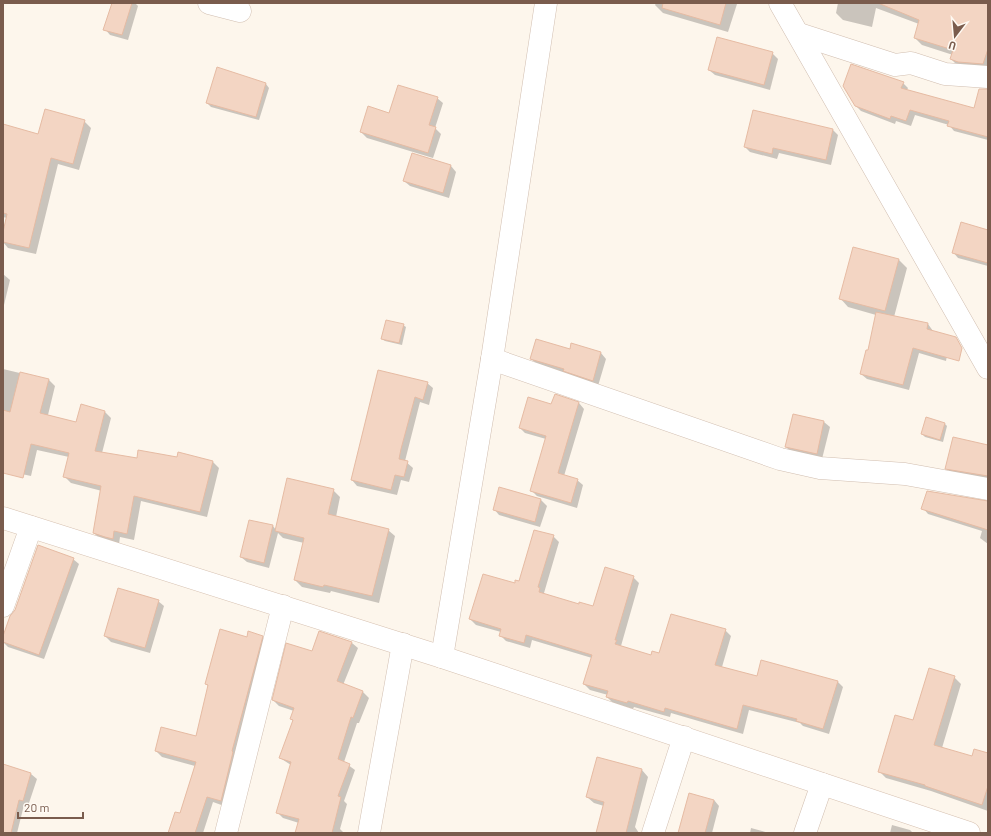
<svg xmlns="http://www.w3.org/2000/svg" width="991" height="836" font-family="Barlow,sans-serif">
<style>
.shadow{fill:#0003}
.building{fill:#f3d5c3;stroke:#e6bba3}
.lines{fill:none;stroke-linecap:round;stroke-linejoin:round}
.street-casing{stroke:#d1beb0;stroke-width:23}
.secondary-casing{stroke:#d6c0b0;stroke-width:23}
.street{stroke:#fff;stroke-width:22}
.secondary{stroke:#fff;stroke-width:22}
</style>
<rect width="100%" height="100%" fill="#fdf6ec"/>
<!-- shadow -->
<g class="shadow">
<path d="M113,3H135L138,6L128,40L110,35L105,29Z"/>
<path d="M656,3H735L737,4L728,32L663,13L655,5Z"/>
<path d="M838,3H988V71L959,67L951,59L953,55L922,45L915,38L919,24L876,8L872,27L843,20L836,13Z"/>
<path d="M772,53L778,59L770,90L715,75L709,70Z"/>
<path d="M903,83L908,88L907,90L974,110L988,95V140L954,131L949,125L915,115L911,126L896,121L895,124L861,111L856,106Z"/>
<path d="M266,84L269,88L259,120L211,107L207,103Z"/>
<path d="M437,98L443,103L435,128L441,134L433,158L367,138L361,132L390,114Z"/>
<path d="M84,121L91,128L79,170L58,164L36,254L8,248L3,242L7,218L3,217V125L38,135Z"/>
<path d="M832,129L838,135L831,165L779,153L777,159L750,152L745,147Z"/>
<path d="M412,154L451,166L456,172L449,198L410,186L404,181Z"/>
<path d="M988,231V266L958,258L953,252Z"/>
<path d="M899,260L907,268L894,317L928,324L933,331L950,340L946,361L919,353L909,390L867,379L861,374L869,351L876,315L848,307L840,298Z"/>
<path d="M3,274L10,280L4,305H3Z"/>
<path d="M403,325L406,327L402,345L385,341L382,339Z"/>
<path d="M572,345L601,353L606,359L598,386L568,374L537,364L531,359L570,350Z"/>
<path d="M3,369L49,380L55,386L48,415L77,423L105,412L111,418L102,453L137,459L177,458L213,462L219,468L207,517L141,501L134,540L120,537L119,544L100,539L94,533L102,491L71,483L64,476L69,457L37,450L31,476L3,470Z"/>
<path d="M378,371L427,383L433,388L429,405L420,402L405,461L413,468L409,482L401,480L397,495L357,486L352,480Z"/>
<path d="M556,395L579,403L584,409L564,476L577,480L583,485L577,508L537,496L531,490L546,439L525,433L520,428L552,406Z"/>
<path d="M794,415L824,422L830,427L822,459L792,453L786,447Z"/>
<path d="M927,418L945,424L947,426L943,442L925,437L922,434Z"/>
<path d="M988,446V481L952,474L946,468Z"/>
<path d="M500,488L541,500L547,506L540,527L499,515L494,509Z"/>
<path d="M333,490L340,497L336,517L388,530L395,536L379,603L331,591L330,593L302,587L295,580L304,543L283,538L278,533L269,568L247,562L241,557L250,521L273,526L276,530Z"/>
<path d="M988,502V544L980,538L982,531L928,514L923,508Z"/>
<path d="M553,536L559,542L544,593L546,595L580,605L594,607L633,577L639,583L621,646L652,657L725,630L731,636L722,667L758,677L837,681L843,687L829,734L803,726L800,723L749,710L743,734L671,713L670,717L634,707L633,709L613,703L607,697L608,695L590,690L584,684L592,658L532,640L530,648L506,641L500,635L501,632L476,625L470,619L515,584L520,583Z"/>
<path d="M73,559L79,564L44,659L8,647L3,642V639Z"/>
<path d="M158,601L164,606L150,653L111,642L105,636Z"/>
<path d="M320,633L352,643L358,648L343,685L363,692L369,698L359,723H357L344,762L355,770L344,801L347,804L340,829L344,833H296L299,823L283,818L277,812L291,765L280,758L294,722L291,719L294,711L279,706L273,700L312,653Z"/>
<path d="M262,637L268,643L227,807L213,802L203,833H169L180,814L195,766L162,757L156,751L196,738L209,687L206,684L247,638Z"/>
<path d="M954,677L961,684L942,748L972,758L988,754V811L931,791L886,778L879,771L914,721Z"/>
<path d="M3,765L31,774L37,779L28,806L24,805L17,833H3Z"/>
<path d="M642,770L648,777L635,827L639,833H597L604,806L594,803L587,797Z"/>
<path d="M714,800L719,806L712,833H679Z"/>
<path d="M892,825L910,830L913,833H890Z"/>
<path d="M751,828L769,833H750Z"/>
</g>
<!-- building -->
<g class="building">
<path d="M112,3H132L122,35L103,30Z"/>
<path d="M663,3H726L720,25L662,8Z"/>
<path d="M878,3H988V49L983,64L958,62L950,59L953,50L914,38L919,20Z"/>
<path d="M717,37L773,52L764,85L708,70Z"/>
<path d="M851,64L904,82L901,88L974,108L979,89H988V137L947,126L949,121L910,110L906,121L891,116L890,119L855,106L843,86Z"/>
<path d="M217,67L266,83L256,117L206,103Z"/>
<path d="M398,85L438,97L429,125L436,127L428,153L360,132L368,106L389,113Z"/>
<path d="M45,109L85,120L73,164L51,158L29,248L3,242V232L7,214L3,213V124L38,134Z"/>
<path d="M753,110L833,129L826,160L773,148L772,154L744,147Z"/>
<path d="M412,153L451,165L443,193L403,181Z"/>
<path d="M961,222L988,230V263L952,253Z"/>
<path d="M853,247L899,259L885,311L839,299Z"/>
<path d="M876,312L928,323L927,329L956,337L962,348L959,361L913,348L903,385L860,374L866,350H868Z"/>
<path d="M386,320L404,324L399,343L381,339Z"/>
<path d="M536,339L570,349L571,343L601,352L593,381L563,371L564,369L530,359Z"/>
<path d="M378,370L428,382L423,400L415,397L401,449L399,459L408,461L404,477L395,475L391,490L351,480Z"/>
<path d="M20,372L49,379L40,413L76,422L81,404L105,411L95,451L137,458L138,450L177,457L178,452L213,461L200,512L134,496L127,534L114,531L113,539L105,537L93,533L101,486L63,477L69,453L31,444L23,478L3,473V410L10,412Z"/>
<path d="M555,394L579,402L558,473L578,479L571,503L530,491L546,436L519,428L528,397L551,404Z"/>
<path d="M793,414L824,421L817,454L785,447Z"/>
<path d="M926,417L945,423L940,440L921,434Z"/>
<path d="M953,437L988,445V476L945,469Z"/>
<path d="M287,478L334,489L328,514L389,529L372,596L324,585L323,587L294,580L304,538L275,531Z"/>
<path d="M499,487L541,499L535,522L493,510Z"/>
<path d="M927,491L988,501V530L921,509Z"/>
<path d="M249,520L273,525L264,563L240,557Z"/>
<path d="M534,530L554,535L538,587L540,588L539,592L579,604V602L593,606L605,567L634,576L615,640H617L615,644L651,655L652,651L659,653L671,614L726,629L715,665L757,676L761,660L838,681L823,729L796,721L797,719L743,705L737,729L665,708L664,712L628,701L627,703L606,697L608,691L583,684L592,655L526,635L524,643L499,636L501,629L469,619L483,574L515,583V580L519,581Z"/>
<path d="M38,545L74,558L39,655L3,642V636L10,616L15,610Z"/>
<path d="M118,588L159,600L145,648L104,636Z"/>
<path d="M220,629L247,637L248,631L263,636L232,751L233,752L221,801L207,797L195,833H168L175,812L180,813L196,762L155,751L161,727L196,736L208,685L205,684Z"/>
<path d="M319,631L352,642L337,681L363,691L353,718L351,717L338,759L350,764L338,796L341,797L332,833H295L299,819L276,813L291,762L279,758L293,720L290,719L294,708L272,700L286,643L312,651Z"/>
<path d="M929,668L955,676L934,745L972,756L974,749L988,753V786L982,805L925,786V785L878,772L895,715L913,720Z"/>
<path d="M597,757L642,769L626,833H596L604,802L586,797Z"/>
<path d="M3,764L31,773L23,801L19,800L11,833H3Z"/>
<path d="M689,793L714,800L705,833H678Z"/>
</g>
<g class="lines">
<defs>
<g id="street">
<path d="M209,3L240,11"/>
<path d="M780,3L988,368"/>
<path d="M799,34L895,65L911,63L945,74L988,77"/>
<path d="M492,359L780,459L820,468L905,474L988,489"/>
<path d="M3,606L31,527"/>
<path d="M442,657L492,359L546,3"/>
<path d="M226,833L283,606"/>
<path d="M369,833L403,644"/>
<path d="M653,833L684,737"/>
<path d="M805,833L822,784"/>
</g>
<path id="secondary" d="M3,518L442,657L969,833"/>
</defs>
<!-- street casing -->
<use href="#street" class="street-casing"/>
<!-- secondary casing -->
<use href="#secondary" class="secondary-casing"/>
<!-- street -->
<use href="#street" class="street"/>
<!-- secondary -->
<use href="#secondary" class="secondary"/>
</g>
<!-- border -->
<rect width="991" height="836" fill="none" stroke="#7a5c4d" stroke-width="8"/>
<!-- north arrow -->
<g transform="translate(955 36) rotate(196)" stroke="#fffaf3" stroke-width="3" paint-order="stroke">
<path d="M0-3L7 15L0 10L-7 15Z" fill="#7a5c4d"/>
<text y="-6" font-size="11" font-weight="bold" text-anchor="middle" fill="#7a5c4d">U</text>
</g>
<!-- scale -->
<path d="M18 812v6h65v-6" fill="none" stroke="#7a5c4d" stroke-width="2"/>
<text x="24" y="812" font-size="12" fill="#7a5c4d" stroke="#fffaf3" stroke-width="3" paint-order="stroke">20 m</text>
</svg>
